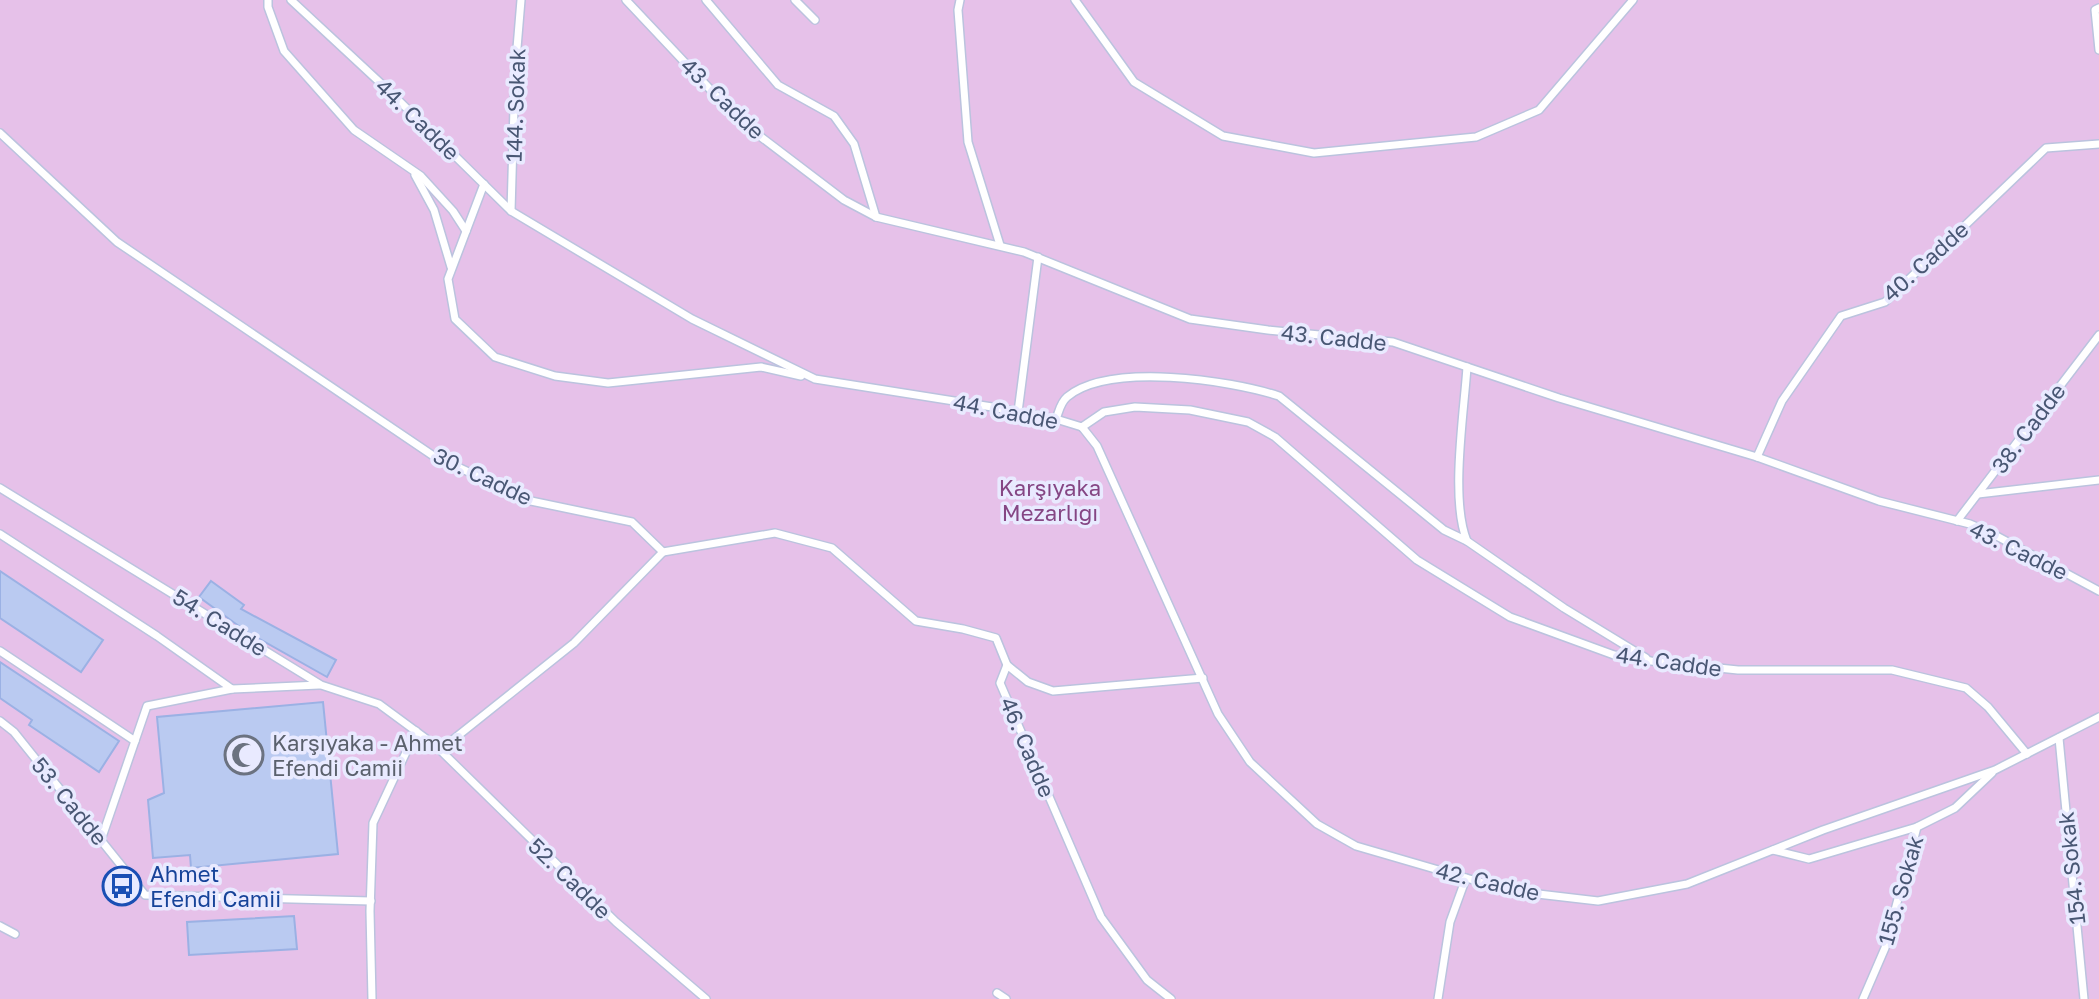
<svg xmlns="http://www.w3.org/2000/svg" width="2099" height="999" font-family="'Golos Text',sans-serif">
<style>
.green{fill:#e6c1e9}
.building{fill:#bacaf1;stroke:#9bb1e4;stroke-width:2}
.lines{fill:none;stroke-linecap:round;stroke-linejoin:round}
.service-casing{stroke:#bbc3de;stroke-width:10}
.service{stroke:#fff;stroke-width:7}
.labels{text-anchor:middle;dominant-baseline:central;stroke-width:7;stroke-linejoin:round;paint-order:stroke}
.street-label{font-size:22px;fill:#495774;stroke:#e9eaff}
.park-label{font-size:22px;fill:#854684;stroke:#e9eaff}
.worship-label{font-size:22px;fill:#5b616d;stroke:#e9eaff;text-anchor:start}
.transit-label{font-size:22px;fill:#164399;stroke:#e9eaff;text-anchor:start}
</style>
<rect width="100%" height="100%" fill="#e3e4fc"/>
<!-- green -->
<rect class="green" x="0" y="0" width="2099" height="999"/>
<!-- building -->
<g class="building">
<path d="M0,571L103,640L81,672L0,618Z"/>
<path d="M211,581L244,605L241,609L336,660L327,677L247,632L199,597Z"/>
<path d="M0,662L119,741L99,772L29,725L32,720L0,698Z"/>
<path d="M323,702L338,854L191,868L190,855L153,858L148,800L164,793L157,717Z"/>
<path d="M294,916L297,949L189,955L187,922Z"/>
</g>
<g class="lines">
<defs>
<g id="service">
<path d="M268,0V7L284,51L354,130L421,176L453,211L466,231"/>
<path d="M291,0L388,90L511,211L692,319L815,379L992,407L1056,419L1082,427"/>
<path d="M626,0L740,121L844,200L876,217L1024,252L1190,319L1268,330L1393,342L1559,398L1757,457L1879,501L1970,524L1991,533L2099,591"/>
<path d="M706,0L778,85L834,116L854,144L876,217"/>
<path d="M795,0L815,20"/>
<path d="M960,0L958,10L968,142L1000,245"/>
<path d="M1075,0L1134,82L1223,136L1314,153L1476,137L1539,110L1633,0"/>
<path d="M2099,8L2095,10L2099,50"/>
<path d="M0,133L117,242L432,455L531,501L632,522L663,552L775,533L832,548L916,621L963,629L996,638L1007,665"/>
<path d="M415,175L434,210L451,267"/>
<path d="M484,184L448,279L455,319L495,357L555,376L608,383L761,367L801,376"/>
<path d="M511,211L515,72L521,0"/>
<path d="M1467,367C1464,413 1450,500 1467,541L1564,608L1646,658"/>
<path d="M1018,412L1038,257"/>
<path d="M1056,419C1059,412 1060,403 1067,397C1109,362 1230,380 1279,396L1444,530L1467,541"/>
<path d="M1082,427L1097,446L1218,714L1250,762L1317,824L1356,846L1466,878L1512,891L1598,901L1687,884L1823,830L1995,770L2099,717"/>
<path d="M1082,427L1104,412L1135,407L1190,410L1248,422L1275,437L1417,560L1510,617L1614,655L1651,661L1738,670H1892L1966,688L1988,707L2027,754"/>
<path d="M1757,457L1782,401L1841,316L1885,302L2046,148L2099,144"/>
<path d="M0,488L321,685L379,704L436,746L616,922L706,999"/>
<path d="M1978,494L2099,480"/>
<path d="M1957,521L2099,335"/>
<path d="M0,534L157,636L232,689L319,685"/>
<path d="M0,651L135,741"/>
<path d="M0,721L14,732L145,895L371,901"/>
<path d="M2059,738L2084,999"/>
<path d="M440,750L574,643L663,552"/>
<path d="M101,840L147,706L232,689"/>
<path d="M1773,850L1809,859L1917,827"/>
<path d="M0,926L15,934"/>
<path d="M997,993L1006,999"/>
<path d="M372,999L370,911L373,823L416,731"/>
<path d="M1171,999L1147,980L1101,917L1000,683L1007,665L1028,682L1053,691L1203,678"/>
<path d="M1438,999L1450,922L1466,878"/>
<path d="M1863,999L1885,948L1917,827L1955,808L1992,773"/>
</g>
</defs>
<!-- service casing -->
<use href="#service" class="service-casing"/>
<!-- service -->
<use href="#service" class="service"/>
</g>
<!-- icons -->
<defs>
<symbol id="mosque-ring" viewBox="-11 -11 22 22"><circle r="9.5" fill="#e9eaff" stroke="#6b7280" stroke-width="1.5"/><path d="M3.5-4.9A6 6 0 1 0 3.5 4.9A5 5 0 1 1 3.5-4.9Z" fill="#6b7280"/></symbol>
<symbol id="bus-ring" viewBox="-11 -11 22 22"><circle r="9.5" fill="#e9eaff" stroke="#1a4fb4" stroke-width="1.5"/><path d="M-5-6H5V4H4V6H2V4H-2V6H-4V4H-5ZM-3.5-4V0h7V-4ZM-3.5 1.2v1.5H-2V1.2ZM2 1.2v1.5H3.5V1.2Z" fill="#1a4fb4"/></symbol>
</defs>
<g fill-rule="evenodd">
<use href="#mosque-ring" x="222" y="733" width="44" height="44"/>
<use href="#bus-ring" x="100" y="864" width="44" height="44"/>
</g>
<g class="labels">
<!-- street labels -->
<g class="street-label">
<text transform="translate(723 98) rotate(44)">43. Cadde</text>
<text transform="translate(515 105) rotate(-88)">144. Sokak</text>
<text transform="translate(418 119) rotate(44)">44. Cadde</text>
<text transform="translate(1925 261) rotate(-42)">40. Cadde</text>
<text transform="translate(1334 337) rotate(6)">43. Cadde</text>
<text transform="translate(1006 411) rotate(11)">44. Cadde</text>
<text transform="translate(2028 428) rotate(-53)">38. Cadde</text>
<text transform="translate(483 476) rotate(25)">30. Cadde</text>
<text transform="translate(2019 550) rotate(26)">43. Cadde</text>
<text transform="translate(220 622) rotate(32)">54. Cadde</text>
<text transform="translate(1669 661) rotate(8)">44. Cadde</text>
<text transform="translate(1028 747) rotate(67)">46. Cadde</text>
<text transform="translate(70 801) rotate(51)">53. Cadde</text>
<text transform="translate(2071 868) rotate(-96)">154. Sokak</text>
<text transform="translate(570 878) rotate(44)">52. Cadde</text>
<text transform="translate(1488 881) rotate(13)">42. Cadde</text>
<text transform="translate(1900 890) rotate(-74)">155. Sokak</text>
</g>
<!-- park labels -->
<g class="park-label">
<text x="1050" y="487">Karşıyaka<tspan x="1050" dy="25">Mezarlığı</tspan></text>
</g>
<!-- worship labels -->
<g class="worship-label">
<text x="272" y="742">Karşıyaka - Ahmet<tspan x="272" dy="25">Efendi Camii</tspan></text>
</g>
<!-- transit labels -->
<g class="transit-label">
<text x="150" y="873">Ahmet<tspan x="150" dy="25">Efendi Camii</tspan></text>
</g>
</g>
</svg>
